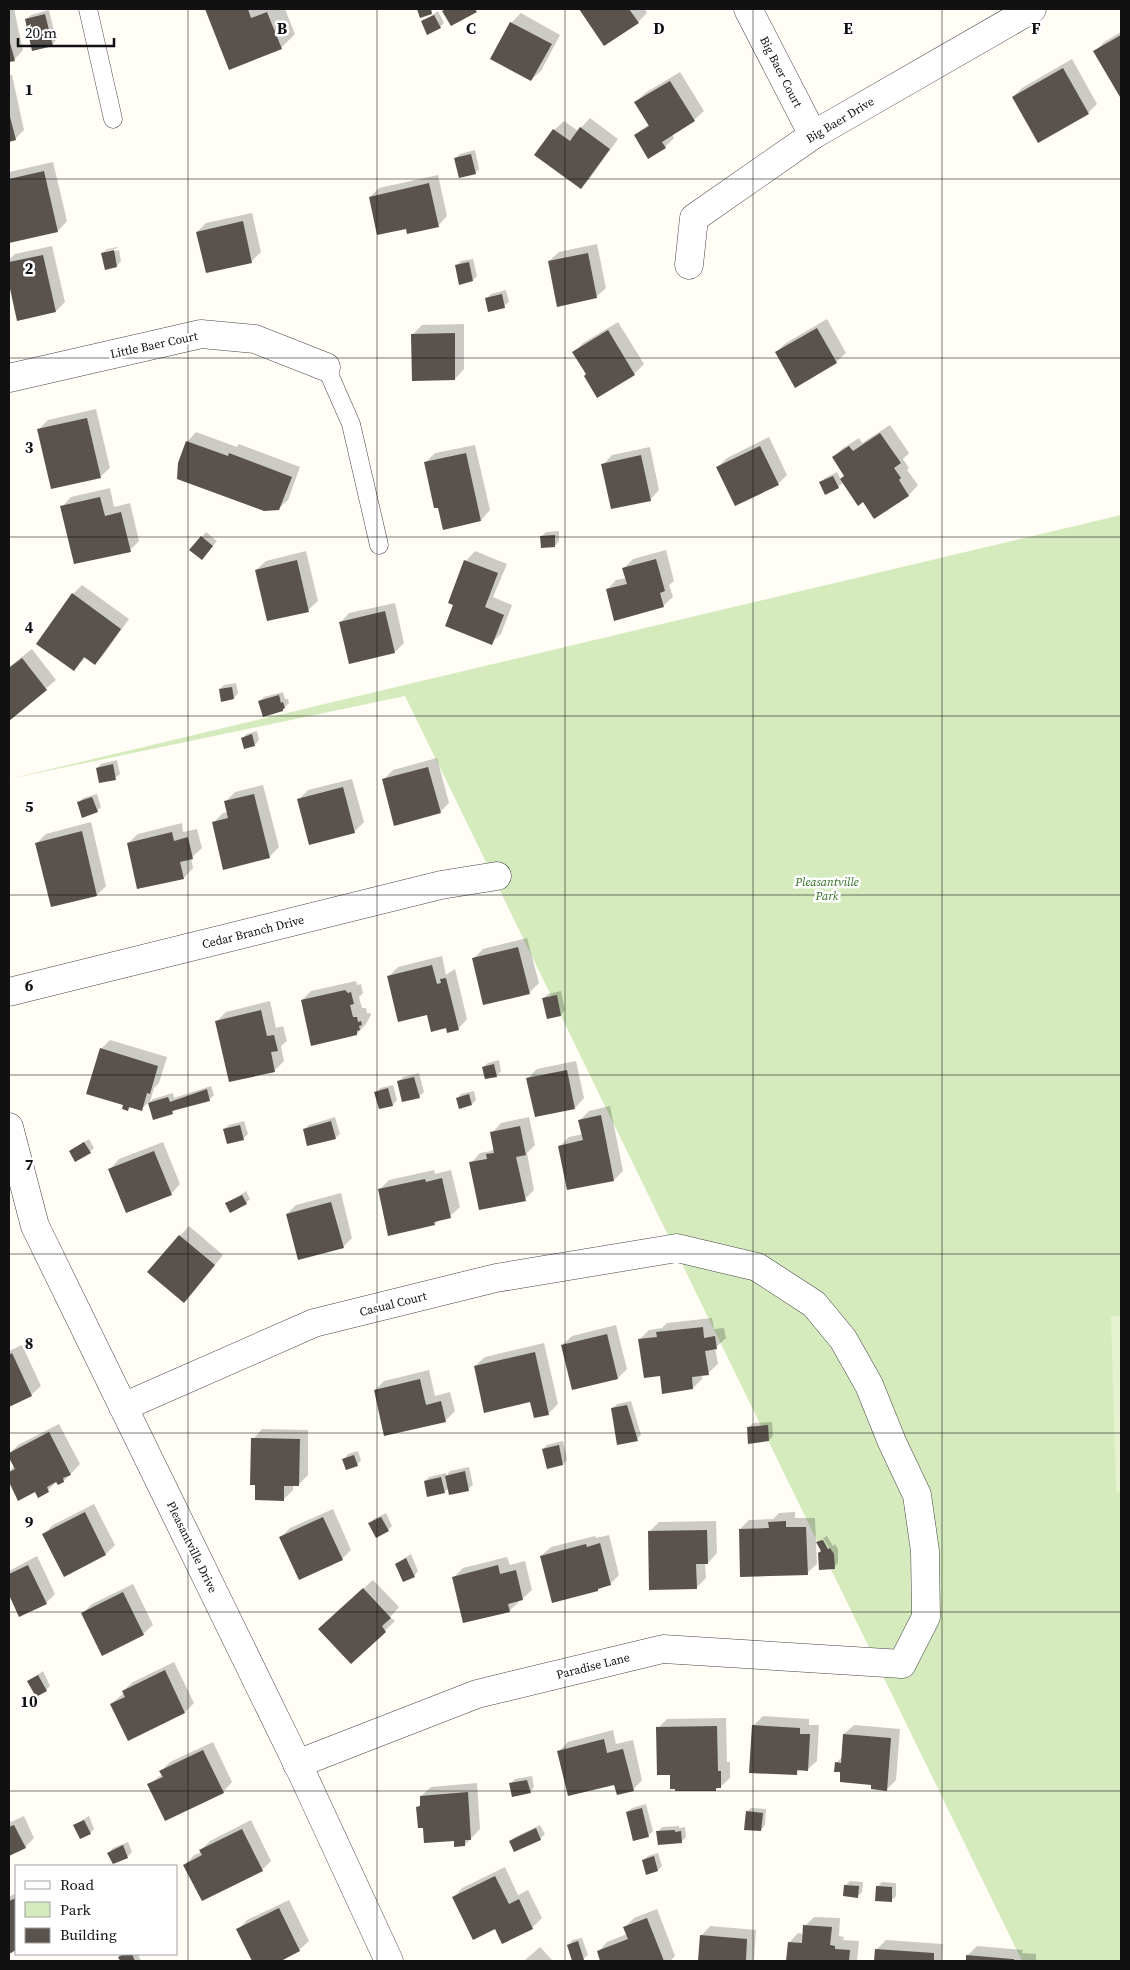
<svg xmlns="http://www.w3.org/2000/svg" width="1130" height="1970" font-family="'Source Serif 4',serif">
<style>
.green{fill:#d5ebbd}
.pitch{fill:#e6f2cf}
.shadow{fill:#0003}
.building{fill:#5a524d}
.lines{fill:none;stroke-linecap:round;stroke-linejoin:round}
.lane-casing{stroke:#444;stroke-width:19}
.street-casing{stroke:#444;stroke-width:29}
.lane{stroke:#fff;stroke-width:18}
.street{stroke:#fff;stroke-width:28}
.grid{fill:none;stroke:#111;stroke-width:1;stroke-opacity:0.55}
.labels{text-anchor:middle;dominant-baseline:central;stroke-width:5;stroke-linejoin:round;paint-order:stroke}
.street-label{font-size:12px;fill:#111;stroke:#fff}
.park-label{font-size:12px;font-style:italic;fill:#2f6b1f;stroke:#fff}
.grid-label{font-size:16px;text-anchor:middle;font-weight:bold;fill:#111;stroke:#fff;stroke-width:5;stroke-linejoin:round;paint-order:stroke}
</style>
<rect width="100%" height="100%" fill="#fffdf5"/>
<!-- green -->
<path class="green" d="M1121,515V1961H1022L405,696L9,779Z"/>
<!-- pitch -->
<path class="pitch" d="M1111,1316H1121V1491L1116,1492Z"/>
<!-- shadow -->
<g class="shadow">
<path d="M9,9H14L23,50L14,60L9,61Z"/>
<path d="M206,9H285L295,34L281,48L229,69Z"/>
<path d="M581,9H645L647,13L638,22L604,44Z"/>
<path d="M49,10L56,40L52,45L26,19L31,15Z"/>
<path d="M438,11L444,23L440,27L422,22Z"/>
<path d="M521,13L560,35L541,71L531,80L492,59L511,23Z"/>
<path d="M1121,32V95L1120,96L1095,52L1104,42Z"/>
<path d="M1072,59L1097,104L1088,113L1013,97L1022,88Z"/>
<path d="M680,72L704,111L694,120L672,134L674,138L665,147L635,135L649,124L636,102L645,93Z"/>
<path d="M9,75H12L24,130L15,139L9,140Z"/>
<path d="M590,118L618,139L590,178L581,188L536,155L554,130L564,121L578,131Z"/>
<path d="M475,150L479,169L475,173L455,159L460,154Z"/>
<path d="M53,162L67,221L58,231L9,242V172Z"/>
<path d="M438,175L447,216L438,226L407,227L370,197L379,188Z"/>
<path d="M252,213L261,252L251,262L197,232L206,223Z"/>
<path d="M597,244L606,288L596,297L549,261L559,252Z"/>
<path d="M52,246L65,302L56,311L18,320L9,279V260L15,254Z"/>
<path d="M118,247V248L106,251V253L119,250L121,261L117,266L102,254L107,249Z"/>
<path d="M473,259L477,276L473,280L456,266L461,261Z"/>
<path d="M506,290L509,302L504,306L486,299L491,294Z"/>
<path d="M827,319L846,353L836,362L776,352L786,343Z"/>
<path d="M618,322L644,364L634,374L597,396L587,374L574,353L583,343Z"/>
<path d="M464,324V369L455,379L413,334L422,325Z"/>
<path d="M96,409L110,468L100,477L39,429L48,420Z"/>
<path d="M890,425L909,453L903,459L909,468L907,470L918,485L909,495L874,518L863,501L844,482L838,487L821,482L825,478L837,472L841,480L845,475L833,457L843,448L859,438L862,443Z"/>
<path d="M196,432L237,447L239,444L300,467L288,500L278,509L187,442Z"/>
<path d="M769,437L787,475L778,484L718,467L727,458Z"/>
<path d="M475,445L490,510L481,520L425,463L435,453Z"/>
<path d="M650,447L659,490L650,500L603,465L612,455Z"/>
<path d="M110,488L114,507L130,503L139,541L130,550L62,507L71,497Z"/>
<path d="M559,531V541L555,546L541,537L546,532Z"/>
<path d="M206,532L217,541L202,559V537Z"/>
<path d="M666,550L674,581L669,585L673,597L663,606L607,590L616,580L626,578L624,568L633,559Z"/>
<path d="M306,551L318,601L308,610L256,570L266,561Z"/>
<path d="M475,551L507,564L493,597L512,605L501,634L491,643L455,604L466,561Z"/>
<path d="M82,585L129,619L104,654L95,663L86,657L74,670L73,594Z"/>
<path d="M395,603L404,643L395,652L340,623L349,613Z"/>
<path d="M32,649L56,680L9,719V667Z"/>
<path d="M236,683L238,693L234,698L220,689L224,685Z"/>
<path d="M283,692L285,699H288L289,703L282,710L260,701L264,697Z"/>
<path d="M257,731L259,740L255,745L245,747L242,738L247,734Z"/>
<path d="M437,758L449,803L440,812L384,779L393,770Z"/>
<path d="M117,760L120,774L115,778L97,768L101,764Z"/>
<path d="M352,779L364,822L354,832L299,799L308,790Z"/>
<path d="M263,785L279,847L269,857L213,823L223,813L228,812L225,802L235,792Z"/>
<path d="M97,794L101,807L97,811L78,803L83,798Z"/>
<path d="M91,822L106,886L97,895L52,906L37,843L46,834Z"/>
<path d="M182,823L183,832L197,829L202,848L191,858L193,868L184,878L128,843L138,834Z"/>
<path d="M527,938L539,983L529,993L473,959L483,949Z"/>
<path d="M442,956L446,975L455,969L467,1019L458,1029L447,1026L428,1013L388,977L398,967Z"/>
<path d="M356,981L357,985L361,984L363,993L359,997L362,1008H366L367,1013H370L371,1015L366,1024L357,1034L302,1000L311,991Z"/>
<path d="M561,991L565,1010L561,1015L548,1018L543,999L548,994Z"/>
<path d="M270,1001L276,1028L283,1026L287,1041L281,1046L284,1061L275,1070L230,1080L217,1021L226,1012Z"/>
<path d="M110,1040L167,1057L159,1083L154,1088L150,1102L153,1099L173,1093L174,1098L211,1086L214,1095L209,1100L176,1109L172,1113L153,1118L149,1102L141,1109L131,1106L128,1110L101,1049Z"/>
<path d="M499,1060L501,1071L496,1076L483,1067L488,1063Z"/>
<path d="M576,1061L584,1098L575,1108L528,1078L537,1069Z"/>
<path d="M419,1073L424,1092L419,1097L398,1082L403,1077Z"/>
<path d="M393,1085L397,1100L393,1105L376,1093L380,1088Z"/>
<path d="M474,1091L476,1100L472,1104L457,1099L461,1094Z"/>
<path d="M610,1106L623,1171L614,1180L560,1146L569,1137L583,1134L580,1120L589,1111Z"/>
<path d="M335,1117L340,1134L335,1138L304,1130L309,1125Z"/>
<path d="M529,1117L535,1145L527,1153L534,1190L525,1199L471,1163L480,1153L491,1151L495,1148L492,1133L501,1123Z"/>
<path d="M244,1121L248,1134L243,1139L224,1129L229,1125Z"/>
<path d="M89,1139L94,1148L90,1152L70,1151Z"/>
<path d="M163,1142L180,1184L171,1194L110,1169L119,1159Z"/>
<path d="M434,1170L435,1174L451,1170L460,1207L450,1216L440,1219L435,1224L379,1190L389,1180Z"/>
<path d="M246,1191L250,1199L246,1203L227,1204Z"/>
<path d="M341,1193L352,1238L343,1247L287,1214L296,1205Z"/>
<path d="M189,1226L223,1255L193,1292L180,1236Z"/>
<path d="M712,1318L714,1329L724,1328L726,1338L715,1348L718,1364L708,1373L702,1374V1379L693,1388L661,1375L640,1339L649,1330L662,1328L667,1323Z"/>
<path d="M616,1325L627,1369L617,1379L562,1345L572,1336Z"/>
<path d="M544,1343L558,1404L548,1414L475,1366L485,1357Z"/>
<path d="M22,1345L41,1386L31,1395L9,1405V1351Z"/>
<path d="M429,1370L435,1396L450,1392L455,1411L445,1421L375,1390L384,1381Z"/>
<path d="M631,1401L641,1435L637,1439L612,1409L617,1404Z"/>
<path d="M772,1422L773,1436L769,1440L748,1428L753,1423Z"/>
<path d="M59,1424L80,1464L64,1481L58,1483L57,1481L48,1490L39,1496L36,1490L19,1499L9,1479V1472L14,1466L9,1454L18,1445Z"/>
<path d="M262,1429L308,1430V1475L298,1485H293V1490L283,1500L256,1484L253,1439Z"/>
<path d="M563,1441L567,1460L563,1464L547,1468L543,1449L547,1445Z"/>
<path d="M358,1451L361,1460L357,1465L344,1459L348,1454Z"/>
<path d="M469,1467L473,1485L468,1489L449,1488L444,1492L425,1481L429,1477L446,1473V1476L450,1471Z"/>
<path d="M94,1504L115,1545L106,1554L65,1575L44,1534L53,1525Z"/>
<path d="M333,1509L351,1550L342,1559L281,1537L290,1528Z"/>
<path d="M795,1512V1518H815L817,1564L807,1573L740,1529L749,1520L773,1519L779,1513Z"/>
<path d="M386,1513L392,1526L388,1530L370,1523L374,1519Z"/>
<path d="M716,1521L717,1553L708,1563H705L706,1578L696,1588L649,1532L659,1522Z"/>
<path d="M609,1535L619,1575L610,1584L600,1587L598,1590L541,1556L551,1547L595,1536L596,1538Z"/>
<path d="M827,1536L833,1546L835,1544L838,1549V1563L834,1567L818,1543L821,1539L831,1555L833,1554L823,1538Z"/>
<path d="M411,1554L418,1571L414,1576L396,1564Z"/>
<path d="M37,1556L55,1594L46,1603L20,1616L9,1592V1571Z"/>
<path d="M507,1557L510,1565L525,1561L532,1590L522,1599L518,1600L519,1602L509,1611L454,1577L463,1568Z"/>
<path d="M373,1580L399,1607L390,1617L395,1621L351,1663L329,1620Z"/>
<path d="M133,1584L153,1625L143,1634L82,1614L92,1604Z"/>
<path d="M174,1662L194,1703L185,1712L128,1739L111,1704L124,1693L123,1691L133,1682Z"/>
<path d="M43,1671L50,1686L46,1690L29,1681Z"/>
<path d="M763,1716L809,1719V1725H819L817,1761L807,1770L801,1769L796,1774L754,1725Z"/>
<path d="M726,1718L727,1762H730V1778L720,1787L716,1789L671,1774L658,1728L667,1719Z"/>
<path d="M854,1725L900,1729L896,1780L886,1790L842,1771L836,1763L843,1756L844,1734Z"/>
<path d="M613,1730L616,1744L633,1740L642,1780L633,1790L615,1783L559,1751L568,1742Z"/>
<path d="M213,1742L232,1782L223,1792L149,1785L162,1774L161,1771L170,1762Z"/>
<path d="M532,1776L534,1787L530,1792L510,1784L515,1779Z"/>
<path d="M477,1783L480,1829L465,1845L424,1827L417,1808L422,1803L421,1796L431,1787Z"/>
<path d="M646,1804L653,1831L648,1836L627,1812L632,1808Z"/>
<path d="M751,1808L766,1809L765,1825L761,1830L747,1812Z"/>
<path d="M24,1816L34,1838L25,1847L9,1855V1818L11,1822Z"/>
<path d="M89,1816L94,1829L90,1833L75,1825Z"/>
<path d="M251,1820L271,1861L262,1870L185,1865L194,1855L202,1852L201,1850L210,1841Z"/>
<path d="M540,1825L545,1834L540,1839L511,1841L515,1837Z"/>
<path d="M679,1826V1828L685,1827L686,1837L681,1842L658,1832L662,1827Z"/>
<path d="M128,1842L132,1852L128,1856L113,1863L109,1853L113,1848Z"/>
<path d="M658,1853L662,1866L658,1870L643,1861L648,1856Z"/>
<path d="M505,1867L518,1895L528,1890L542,1918L532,1928H495L453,1898L462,1888Z"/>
<path d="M850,1881L863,1882L862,1892L858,1896L845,1886Z"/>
<path d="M882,1882L896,1883V1896L891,1901L877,1887Z"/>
<path d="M16,1893V1949L9,1953V1897Z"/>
<path d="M289,1900L309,1941L299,1950L277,1961H253L238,1930L247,1920Z"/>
<path d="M657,1909L675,1956L670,1961H602L598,1952L607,1942L627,1934L625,1927L634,1918Z"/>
<path d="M814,1917L840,1918L839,1936L844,1937L843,1940L859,1941L857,1961H788L789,1943L798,1933L804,1934L805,1926Z"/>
<path d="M710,1926L756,1930L754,1961H699L701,1936Z"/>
<path d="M582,1938L588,1955L583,1959L573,1961L568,1945L573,1940Z"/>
<path d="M886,1940L943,1944L942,1961H876V1950Z"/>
<path d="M977,1946L1023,1950L1022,1953L1036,1954V1961H967V1956Z"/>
<path d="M540,1947L553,1961H524Z"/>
<path d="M123,1954H138L141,1961H122L120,1957Z"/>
</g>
<!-- building -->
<g class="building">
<path d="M205,9H248L251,18L267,12L282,49L229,70Z"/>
<path d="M417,9H431L432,14L420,18Z"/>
<path d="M446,9H475L477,12L451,26L442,11Z"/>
<path d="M579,9H629L639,23L604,46Z"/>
<path d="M45,14L53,46L32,51L25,19Z"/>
<path d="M434,15L441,28L427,35L421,21Z"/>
<path d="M510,22L552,44L531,81L490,59Z"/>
<path d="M1121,35V96L1120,97L1093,51Z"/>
<path d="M9,39L15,61L9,62Z"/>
<path d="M1063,68L1089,114L1038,143L1012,97Z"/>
<path d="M670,81L695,121L662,142L666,148L648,159L634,135L649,126L634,102Z"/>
<path d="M9,113L16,140L9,142Z"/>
<path d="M580,127L610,149L581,189L534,155L553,129L570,141Z"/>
<path d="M471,154L476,174L459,178L454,158Z"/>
<path d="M44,171L58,232L9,243V179Z"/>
<path d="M429,183L439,227L407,234L406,229L377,235L369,197Z"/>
<path d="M243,221L252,263L206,273L196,232Z"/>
<path d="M114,250L117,267L105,270L101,253Z"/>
<path d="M588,253L597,298L557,307L548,261Z"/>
<path d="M43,255L56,312L17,321L9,284V262Z"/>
<path d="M469,262L473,281L459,285L455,265Z"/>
<path d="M502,294L505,308L488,312L485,298Z"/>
<path d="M817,328L837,363L795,388L775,352Z"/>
<path d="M608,330L635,375L597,398L584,376L586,374L572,352Z"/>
<path d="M455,333V380L412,381L411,334Z"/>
<path d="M87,418L101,478L51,489L37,429Z"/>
<path d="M880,433L901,463L894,468L901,478L899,480L909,496L874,519L863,502L858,506L840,479L844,476L832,457L849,446L853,451Z"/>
<path d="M186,441L228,456L229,453L292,477L279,510L264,511L177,479L178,463Z"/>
<path d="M760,446L779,485L735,506L716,467Z"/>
<path d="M466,453L481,521L443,530L438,508H434L424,462Z"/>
<path d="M641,455L651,501L611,509L601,464Z"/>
<path d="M833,476L839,488L825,495L819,482Z"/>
<path d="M100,497L105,516L121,512L131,552L74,564L60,506Z"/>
<path d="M555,535V547L541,548L540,536Z"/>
<path d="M201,536L213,546L202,560L189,550Z"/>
<path d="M656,559L665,591L660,593L664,607L614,621L606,589L627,584L622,568Z"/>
<path d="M297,560L309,612L267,621L255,570Z"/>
<path d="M464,560L498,573L485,607L504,615L492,645L445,626L453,605L448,603Z"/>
<path d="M72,593L121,629L95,665L84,657L74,671L36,644Z"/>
<path d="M385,611L395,653L349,664L339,622Z"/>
<path d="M22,658L47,690L9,721V668Z"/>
<path d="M232,687L234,699L221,702L219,689Z"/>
<path d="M279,695L281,703L283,702L285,708L283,709V711L263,717L258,701Z"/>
<path d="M252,734L255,746L244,749L241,738Z"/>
<path d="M113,764L116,780L99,783L96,768Z"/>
<path d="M428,767L441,813L394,826L382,779Z"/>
<path d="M343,787L355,833L309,845L297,799Z"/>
<path d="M254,794L270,858L223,870L212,822L228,818L224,801Z"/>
<path d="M92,797L98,812L82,818L77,802Z"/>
<path d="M82,831L97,896L51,907L35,843Z"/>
<path d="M172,832L174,841L188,837L193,859L180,862L184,879L137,889L127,843Z"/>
<path d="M518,947L530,994L483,1005L472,958Z"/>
<path d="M432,965L437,984L441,983L440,979L446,978L459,1030L447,1033L446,1028L431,1032L427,1015L398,1022L387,976Z"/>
<path d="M345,990L348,993L351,992L354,1004L350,1005L353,1017H357L358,1022L361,1021L362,1025L359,1026L360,1030L357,1031V1035L311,1046L301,1000Z"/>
<path d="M557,995L561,1016L547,1019L542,998Z"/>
<path d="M261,1010L267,1036L274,1035L278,1051L271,1052L275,1072L229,1082L215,1021Z"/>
<path d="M100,1048L158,1066L150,1094L147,1093L142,1111L129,1107L128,1111L122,1109L123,1105L86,1094Z"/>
<path d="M494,1064L497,1077L485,1079L482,1067Z"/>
<path d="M567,1070L575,1109L535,1117L526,1078Z"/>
<path d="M414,1077L420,1098L402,1102L397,1081Z"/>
<path d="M388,1088L393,1106L379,1109L374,1092Z"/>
<path d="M207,1089L210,1101L172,1111L173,1114L153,1120L148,1103L168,1097L170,1102Z"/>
<path d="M469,1094L472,1105L459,1109L456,1098Z"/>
<path d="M601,1115L614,1181L567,1190L558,1146L583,1140L578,1120Z"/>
<path d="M331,1121L336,1139L307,1146L303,1129Z"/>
<path d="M240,1125L244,1140L227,1144L223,1129Z"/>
<path d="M520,1126L526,1155L516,1157L526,1201L479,1210L469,1162L487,1159L486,1154L494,1153L490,1132Z"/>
<path d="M84,1142L91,1153L75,1162L69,1151Z"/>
<path d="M154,1151L172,1195L126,1213L108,1169Z"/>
<path d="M442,1178L451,1218L434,1222L435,1225L388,1236L378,1189L425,1179L426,1182Z"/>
<path d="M242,1195L247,1204L230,1213L225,1203Z"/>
<path d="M331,1202L344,1248L298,1260L286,1214Z"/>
<path d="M179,1235L215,1265L184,1303L147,1272Z"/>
<path d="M703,1327L704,1338L715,1336L717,1349L705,1351L709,1375L692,1377L693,1389L662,1394L660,1376L644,1378L638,1339L657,1337L656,1332Z"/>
<path d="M607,1334L618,1379L572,1390L561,1345Z"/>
<path d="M535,1352L549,1415L534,1418L530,1402L484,1413L474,1366Z"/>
<path d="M12,1353L32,1396L9,1407V1355Z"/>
<path d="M420,1379L426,1405L441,1401L446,1422L384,1436L374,1390Z"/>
<path d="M627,1405L638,1441L617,1445L611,1408Z"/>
<path d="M768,1425L769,1441L748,1444L747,1427Z"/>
<path d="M49,1432L71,1475L63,1478L64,1482L58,1485L56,1482L47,1487L49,1492L38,1498L35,1492L18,1501L9,1482V1472L15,1469L9,1458V1453Z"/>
<path d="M251,1438L300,1439L299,1486H284V1501L255,1500V1485H250Z"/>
<path d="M559,1445L563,1465L547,1469L542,1449Z"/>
<path d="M354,1455L358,1466L346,1470L342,1459Z"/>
<path d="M465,1471L469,1491L449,1495L445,1476Z"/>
<path d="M441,1477L445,1493L427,1497L424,1481Z"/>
<path d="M85,1512L106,1555L64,1577L42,1534Z"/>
<path d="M323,1517L343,1560L299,1580L279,1537Z"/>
<path d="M381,1517L389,1531L376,1538L368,1523Z"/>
<path d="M786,1521V1527H806L808,1575L740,1577L739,1529L769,1528L768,1522Z"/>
<path d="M707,1530L708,1564H696L697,1589L649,1590L648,1531Z"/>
<path d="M823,1540L828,1549L830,1548L834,1554L835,1569L819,1570L818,1553L821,1551L816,1542Z"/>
<path d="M600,1543L611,1585L598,1589V1591L552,1603L540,1556L586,1544L587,1547Z"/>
<path d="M406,1558L415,1577L403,1582L395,1564Z"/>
<path d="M28,1565L47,1604L19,1617L9,1595V1574Z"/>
<path d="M498,1565L500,1574L516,1570L523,1600L508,1604L510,1612L463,1623L452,1577Z"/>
<path d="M363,1588L391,1618L382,1626L386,1632L351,1664L318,1629Z"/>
<path d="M123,1592L144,1635L102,1656L81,1613Z"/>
<path d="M165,1670L185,1713L128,1741L110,1704L125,1697L122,1691Z"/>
<path d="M38,1675L47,1691L36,1697L27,1681Z"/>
<path d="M752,1725L800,1728V1734H810L808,1771L797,1770V1775L749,1773Z"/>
<path d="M717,1726L718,1771H721V1788H716V1791H675V1789H670V1775H657L656,1727Z"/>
<path d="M843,1734L891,1738L887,1791L871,1789V1785L840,1782V1772H834L835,1762L841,1763Z"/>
<path d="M604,1739L607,1753L623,1749L634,1791L617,1795L614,1785L568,1796L557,1751Z"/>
<path d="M203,1750L224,1793L165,1821L147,1784L163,1777L159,1771Z"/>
<path d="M527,1780L531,1793L512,1797L509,1783Z"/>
<path d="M468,1792L471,1840H465V1846L454,1847V1841L424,1843L423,1828H418L416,1807L420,1806V1796Z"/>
<path d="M642,1808L649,1837L633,1841L626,1812Z"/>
<path d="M746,1811L763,1813L761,1831L744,1830Z"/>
<path d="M84,1820L91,1834L80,1839L73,1825Z"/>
<path d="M14,1825L26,1848L9,1856V1827Z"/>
<path d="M536,1828L541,1840L514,1852L509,1841Z"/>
<path d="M242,1829L263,1871L202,1901L183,1865L202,1855L199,1850Z"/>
<path d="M675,1830V1832L681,1831L682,1843L658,1845L656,1831Z"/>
<path d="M123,1845L128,1858L113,1864L107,1853Z"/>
<path d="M654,1856L658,1871L646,1875L642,1860Z"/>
<path d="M495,1876L509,1904L519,1899L533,1929L502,1944L495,1929L473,1940L452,1897Z"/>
<path d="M844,1885L859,1886L858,1898L843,1896Z"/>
<path d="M876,1886L892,1887V1902L875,1901Z"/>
<path d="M16,1898V1950L9,1954V1901Z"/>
<path d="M279,1908L300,1951L281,1961H252L236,1929Z"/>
<path d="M647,1918L664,1961H600L597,1951L628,1939L623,1927Z"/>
<path d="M803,1925L832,1927L830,1945L835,1946V1949L850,1950L849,1961H786L788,1942L802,1943Z"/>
<path d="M700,1935L747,1939L746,1961H698Z"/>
<path d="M578,1941L584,1960L572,1961L567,1945Z"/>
<path d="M875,1949L934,1953V1961H874Z"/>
<path d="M124,1954H132L135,1961H120L118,1957Z"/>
<path d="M966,1955L1012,1959H1014V1961H966Z"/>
</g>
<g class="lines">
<defs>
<g id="lane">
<path d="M88,9L113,119"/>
<path d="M326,367L351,424L379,545"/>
</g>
<g id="street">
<path d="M748,9L813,135"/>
<path d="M689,265L694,218L813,135L1032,9"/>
<path d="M9,378L201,334L255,339L326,367"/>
<path d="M9,992L441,885L497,876"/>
<path d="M9,1127L35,1226L302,1773L389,1961"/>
<path d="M123,1407L314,1323L496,1278L677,1248L757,1267L814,1304L843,1339L869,1385L892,1442L917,1495L925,1551L926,1617L902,1664L663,1649L477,1694L297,1764"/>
</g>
</defs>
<!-- lane casing -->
<use href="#lane" class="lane-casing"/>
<!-- street casing -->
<use href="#street" class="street-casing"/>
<!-- lane -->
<use href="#lane" class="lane"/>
<!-- street -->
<use href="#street" class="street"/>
</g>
<!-- grid -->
<path class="grid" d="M188,9V1961M377,9V1961M565,9V1961M753,9V1961M942,9V1961M9,179H1121M9,358H1121M9,537H1121M9,716H1121M9,895H1121M9,1075H1121M9,1254H1121M9,1433H1121M9,1612H1121M9,1791H1121"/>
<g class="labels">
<!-- street labels -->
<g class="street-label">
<text transform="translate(781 72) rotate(63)">Big Baer Court</text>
<text transform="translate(840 120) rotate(-31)">Big Baer Drive</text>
<text transform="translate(154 345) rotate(-12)">Little Baer Court</text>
<text transform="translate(253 932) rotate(-14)">Cedar Branch Drive</text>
<text transform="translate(393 1304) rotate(-14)">Casual Court</text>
<text transform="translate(192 1547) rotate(64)">Pleasantville Drive</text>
<text transform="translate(593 1666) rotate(-14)">Paradise Lane</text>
</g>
<!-- park labels -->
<g class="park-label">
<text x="827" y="882">Pleasantville<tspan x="827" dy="14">Park</tspan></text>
</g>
</g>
<g class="grid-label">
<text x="282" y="34">B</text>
<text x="471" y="34">C</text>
<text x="659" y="34">D</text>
<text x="848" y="34">E</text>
<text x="1036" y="34">F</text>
<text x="29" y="95">1</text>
<text x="29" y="274">2</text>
<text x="29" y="453">3</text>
<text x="29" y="633">4</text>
<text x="29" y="812">5</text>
<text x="29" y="991">6</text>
<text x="29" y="1170">7</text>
<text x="29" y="1349">8</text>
<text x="29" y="1528">9</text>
<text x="29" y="1707">10</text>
</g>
<!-- border -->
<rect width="1130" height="1970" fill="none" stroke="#111111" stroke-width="20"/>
<!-- legend -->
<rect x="15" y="1865" width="162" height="90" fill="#ffffff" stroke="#a0a0a0"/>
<rect x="25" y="1881" width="25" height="8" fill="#ffffff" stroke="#a0a0a0"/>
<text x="60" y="1890" font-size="15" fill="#111111">Road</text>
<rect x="25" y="1902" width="25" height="15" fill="#d5ebbd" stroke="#a0a0a0"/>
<text x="60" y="1915" font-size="15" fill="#111111">Park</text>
<rect x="25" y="1928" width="25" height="15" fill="#5a524d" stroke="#a0a0a0"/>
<text x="60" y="1940" font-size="15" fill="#111111">Building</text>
<!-- scale -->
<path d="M18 38v8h96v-8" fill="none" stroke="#111111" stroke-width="2.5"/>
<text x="25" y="38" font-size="15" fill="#111111" stroke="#ffffff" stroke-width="4" paint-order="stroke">20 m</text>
</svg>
